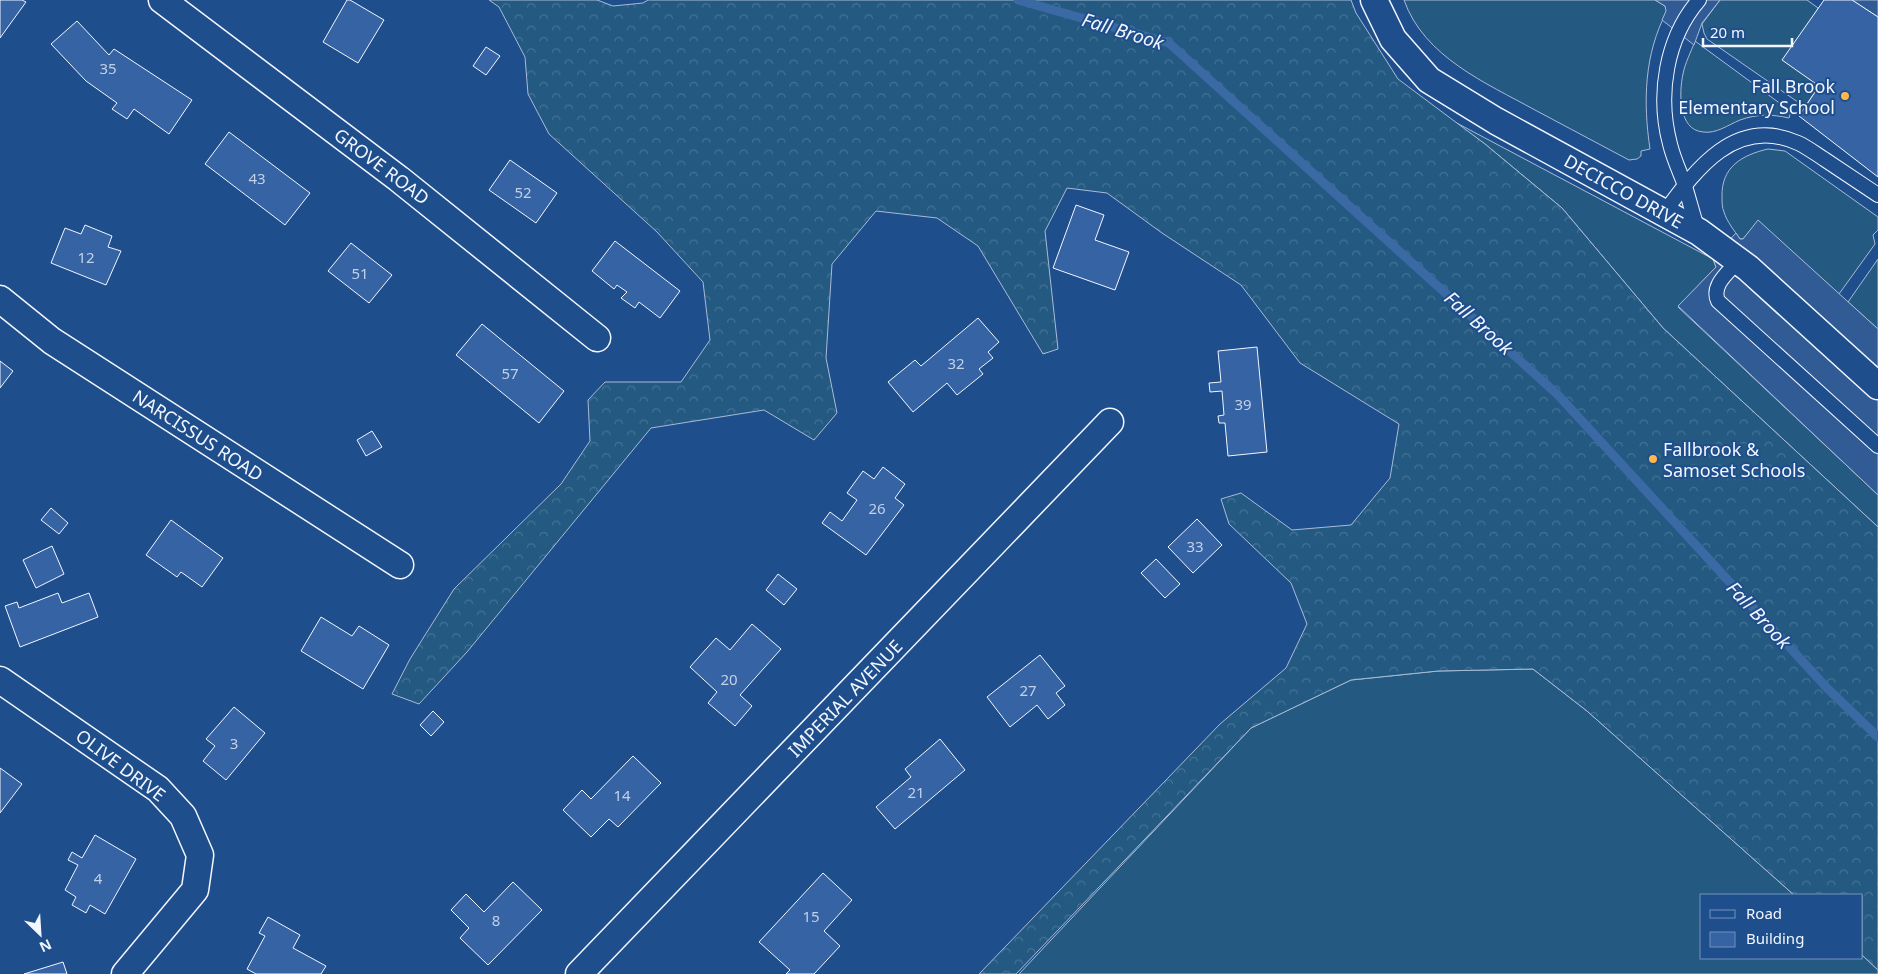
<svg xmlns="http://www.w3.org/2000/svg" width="1878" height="974" font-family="'Noto Sans',sans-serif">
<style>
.grass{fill:#245a82;stroke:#a8bbd7}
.forest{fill:url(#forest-crowns);stroke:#a8bbd7}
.parking{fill:#305b95;stroke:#a8bbd7}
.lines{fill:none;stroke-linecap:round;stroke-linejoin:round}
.stream{stroke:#3b69a3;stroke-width:9}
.building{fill:#3563a3;stroke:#f2f6ff}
.lane-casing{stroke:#f2f6ff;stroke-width:16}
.street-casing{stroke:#f2f6ff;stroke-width:29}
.lane{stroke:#1f4e8c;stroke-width:14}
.street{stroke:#1f4e8c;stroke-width:26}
.poi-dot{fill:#ffb74d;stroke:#1f4e8c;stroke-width:2}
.labels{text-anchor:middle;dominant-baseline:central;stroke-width:4;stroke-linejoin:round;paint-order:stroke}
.number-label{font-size:15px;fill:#c3d1e8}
.poi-label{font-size:18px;fill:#f2f6ff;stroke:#1f4e8c;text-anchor:end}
.street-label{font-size:18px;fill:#f2f6ff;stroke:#1f4e8c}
.water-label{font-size:19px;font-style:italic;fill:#f2f6ff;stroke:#1f4e8c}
</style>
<defs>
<pattern id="forest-crowns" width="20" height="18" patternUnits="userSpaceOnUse" patternTransform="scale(1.25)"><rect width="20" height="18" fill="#245a82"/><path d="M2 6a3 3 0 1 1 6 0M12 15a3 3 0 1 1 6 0" fill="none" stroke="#447295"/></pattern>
</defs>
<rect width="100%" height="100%" fill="#1f4e8c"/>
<!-- grass -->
<g class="grass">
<path d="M1404,0H1655L1665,6L1667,11C1644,54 1643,102 1650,149L1641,151V156L1637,159L1629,160C1598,143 1566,127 1535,110C1486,83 1424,57 1404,0Z"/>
<path d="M1720,0H1807L1818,8L1819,86L1805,107L1707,39L1704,33L1702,24Z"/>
<path d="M1695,41L1789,110L1790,115L1789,118C1771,114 1757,114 1740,120C1728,125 1716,134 1703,132C1678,130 1679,92 1683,74C1685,63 1691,52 1695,41Z"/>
<path d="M1453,121L1713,259L1716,267L1678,307L1878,495V527L1663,328L1562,208L1485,144Z"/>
<path d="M1768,149L1785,151L1878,217V230L1873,235L1875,244L1839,294L1758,221L1743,239H1740C1734,230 1727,222 1724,212C1722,208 1722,202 1722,197C1721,167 1742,155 1768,149Z"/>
<path d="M1878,259V329L1848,302Z"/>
<path d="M1533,669L1587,711L1794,895H1702V958H1862V955L1878,970V974H1019L1251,728L1351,680L1438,671Z"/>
</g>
<!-- forest -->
<path class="forest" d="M489,0H597L613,6L643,3L648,0H1351L1356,13L1398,79L1485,144L1562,208L1663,328L1878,527V970L1862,955V895H1794L1587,711L1533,669L1438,671L1351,680L1251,728L1016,974H979L1220,724L1286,668L1307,624L1291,583L1229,524L1221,499L1241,493L1292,530L1351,525L1390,478L1399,424L1300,363L1241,285L1162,233L1107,193L1067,188L1045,231L1058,349L1043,354L978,246L937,218L876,211L832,264L826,358L837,413L814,440L764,410L651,428L467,652L419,704L392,694L410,659L454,589L561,484L590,441L588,400L605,382H681L710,340L703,282L657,232L549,134L528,94L525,57L499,7Z"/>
<!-- parking -->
<g class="parking">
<path d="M1655,0H1720L1702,23L1694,45L1662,20L1666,11L1665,6Z"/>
<path d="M1852,0H1878V17Z"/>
<path d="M1758,220L1878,329V495L1678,306L1716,267L1713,259L1721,249L1736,233L1740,239H1743Z"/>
</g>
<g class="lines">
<!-- stream -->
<path class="stream" d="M1018,0L1169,43L1558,395L1827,688L1878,737"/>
</g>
<!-- building -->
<g class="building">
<path d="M0,0H22L26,2L0,38Z"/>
<path d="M347,0H350L384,20L358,63L323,42Z"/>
<path d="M1824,0H1852L1878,17V177L1799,116L1819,86L1782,60Z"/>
<path d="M77,21L109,55L114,49L192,100L169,134L134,109L127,119L112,109L117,103L86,81L51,44Z"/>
<path d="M486,47L500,56L486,75L473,66Z"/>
<path d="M229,132L310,193L285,225L205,164Z"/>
<path d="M510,160L557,193L536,223L489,190Z"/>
<path d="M1076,205L1104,215L1095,240L1129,252L1115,290L1053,268Z"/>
<path d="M85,225L112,236L108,247L121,251L106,285L51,263L65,228L81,234Z"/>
<path d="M615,241L680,291L660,318L639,302L635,308L621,298L627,292L617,285L614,289L592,271Z"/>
<path d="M351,243L392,275L369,303L328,271Z"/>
<path d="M978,318L999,342L988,352L993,358L979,369L983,374L957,395L947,383L913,412L888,382L915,360L921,366Z"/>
<path d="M482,324L564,391L539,423L456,355Z"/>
<path d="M1257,347L1267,452L1228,456L1225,423H1219L1218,416L1224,415L1222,391L1210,392L1209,383L1221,382L1218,351Z"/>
<path d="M0,361L13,371L0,388Z"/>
<path d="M372,431L382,447L366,456L357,440Z"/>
<path d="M883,467L905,484L895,498L904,505L866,555L822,523L830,512L842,521L857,500L847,493L863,471L874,479Z"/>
<path d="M51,508L68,523L59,534L41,520Z"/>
<path d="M1197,519L1222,545L1193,573L1168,547Z"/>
<path d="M171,520L223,558L202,587L181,572L177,577L146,555Z"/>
<path d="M52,546L64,574L36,588L23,560Z"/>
<path d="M1156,559L1180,584L1165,598L1141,573Z"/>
<path d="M778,574L797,589L784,605L766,590Z"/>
<path d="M58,593L62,603L89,593L98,617L20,647L5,606L17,602L19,608Z"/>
<path d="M321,617L352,636L359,626L389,645L363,689L301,651Z"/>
<path d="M752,624L781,649L740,695L752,706L735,726L708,703L717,692L690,667L716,638L730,650Z"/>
<path d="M1040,655L1065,686L1056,693L1065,705L1048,719L1037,705L1010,727L987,697Z"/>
<path d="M234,707L265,733L226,780L203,761L215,746L206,739Z"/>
<path d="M433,711L444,722L431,736L420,725Z"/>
<path d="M940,739L965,770L895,829L876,807L911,777L905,769Z"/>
<path d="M633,756L661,783L618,827L609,819L591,837L563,810L582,790L591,799Z"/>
<path d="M0,768L22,784L0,813Z"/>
<path d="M95,835L136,859L105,914L90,905L86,913L72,905L76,897L65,890L78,865L68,860L72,852L82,858Z"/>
<path d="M823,873L852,900L824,931L840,946L814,974H786L790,970L759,942Z"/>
<path d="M513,882L542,910L488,965L460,938L469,928L451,910L466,894L484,912Z"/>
<path d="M268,917L300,935L293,948L326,966L321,974H256L247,969L265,936L259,933Z"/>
<path d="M63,962L67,974H24Z"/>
</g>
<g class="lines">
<defs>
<g id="lane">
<path d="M1664,213C1696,169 1736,115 1798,143C1807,147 1816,154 1824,159C1842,171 1860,183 1878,195"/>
<path d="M1698,231C1693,215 1689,199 1684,183C1679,170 1673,157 1670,144C1657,95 1666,38 1699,0"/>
<path d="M1738,261C1728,273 1711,285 1718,301L1878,446"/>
</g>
<g id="street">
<path d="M162,0L399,179L597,338"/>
<path d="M1374,0L1393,39L1429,80L1496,121L1699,232L1748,268L1878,386"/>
<path d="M0,299L52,341L400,565"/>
<path d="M0,680L158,789L183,816L200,855L195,890L125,974"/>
<path d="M579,974L1110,422"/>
</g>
</defs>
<!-- lane casing -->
<use href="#lane" class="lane-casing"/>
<!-- street casing -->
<use href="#street" class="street-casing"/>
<!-- lane -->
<use href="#lane" class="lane"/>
<!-- street -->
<use href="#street" class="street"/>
</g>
<!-- markers -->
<g class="poi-dot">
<circle cx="1845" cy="96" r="5"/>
<circle cx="1653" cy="459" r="5"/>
</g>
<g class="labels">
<!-- number labels -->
<g class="number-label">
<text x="108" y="68">35</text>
<text x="257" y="178">43</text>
<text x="523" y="192">52</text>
<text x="86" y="257">12</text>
<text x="360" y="273">51</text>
<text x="956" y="363">32</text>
<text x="510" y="373">57</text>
<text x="1243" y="404">39</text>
<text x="877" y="508">26</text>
<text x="1195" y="546">33</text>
<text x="729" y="679">20</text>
<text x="1028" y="690">27</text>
<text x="234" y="743">3</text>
<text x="916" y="792">21</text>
<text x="622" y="795">14</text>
<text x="98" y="878">4</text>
<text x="811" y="916">15</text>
<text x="496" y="920">8</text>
</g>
<!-- poi labels -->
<g class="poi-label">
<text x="1835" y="86">Fall Brook<tspan x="1835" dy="21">Elementary School</tspan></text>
<text x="1663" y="449" text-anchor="start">Fallbrook &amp;<tspan x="1663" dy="21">Samoset Schools</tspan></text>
</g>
<!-- street labels -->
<g class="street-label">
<text transform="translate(382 166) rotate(37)">GROVE ROAD</text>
<text transform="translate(1624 191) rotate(29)">DECICCO DRIVE</text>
<text transform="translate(198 435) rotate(33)">NARCISSUS ROAD</text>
<text transform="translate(845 698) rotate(-46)">IMPERIAL AVENUE</text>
<text transform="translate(121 765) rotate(37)">OLIVE DRIVE</text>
</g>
<!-- water labels -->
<g class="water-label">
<text transform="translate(1123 31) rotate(17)">Fall Brook</text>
<text transform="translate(1479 323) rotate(42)">Fall Brook</text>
<text transform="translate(1759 615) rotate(47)">Fall Brook</text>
</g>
</g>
<!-- legend -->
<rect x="1700" y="894" width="162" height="65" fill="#1f4e8c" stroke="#7391ba"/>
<rect x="1710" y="910" width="25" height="8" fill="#1f4e8c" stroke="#7391ba"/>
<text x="1746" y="919" font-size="15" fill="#f2f6ff">Road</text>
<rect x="1710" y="932" width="25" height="15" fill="#3563a3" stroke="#7391ba"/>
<text x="1746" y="944" font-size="15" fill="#f2f6ff">Building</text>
<!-- north arrow -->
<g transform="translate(40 934) rotate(155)" stroke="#1f4e8c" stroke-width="4" paint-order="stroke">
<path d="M0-4L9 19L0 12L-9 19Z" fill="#f2f6ff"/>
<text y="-8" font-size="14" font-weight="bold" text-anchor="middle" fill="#f2f6ff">N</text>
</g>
<!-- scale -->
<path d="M1703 38v8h89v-8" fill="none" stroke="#f2f6ff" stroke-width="2.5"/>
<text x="1710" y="38" font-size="15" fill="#f2f6ff" stroke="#1f4e8c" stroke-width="4" paint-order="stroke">20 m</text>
</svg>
